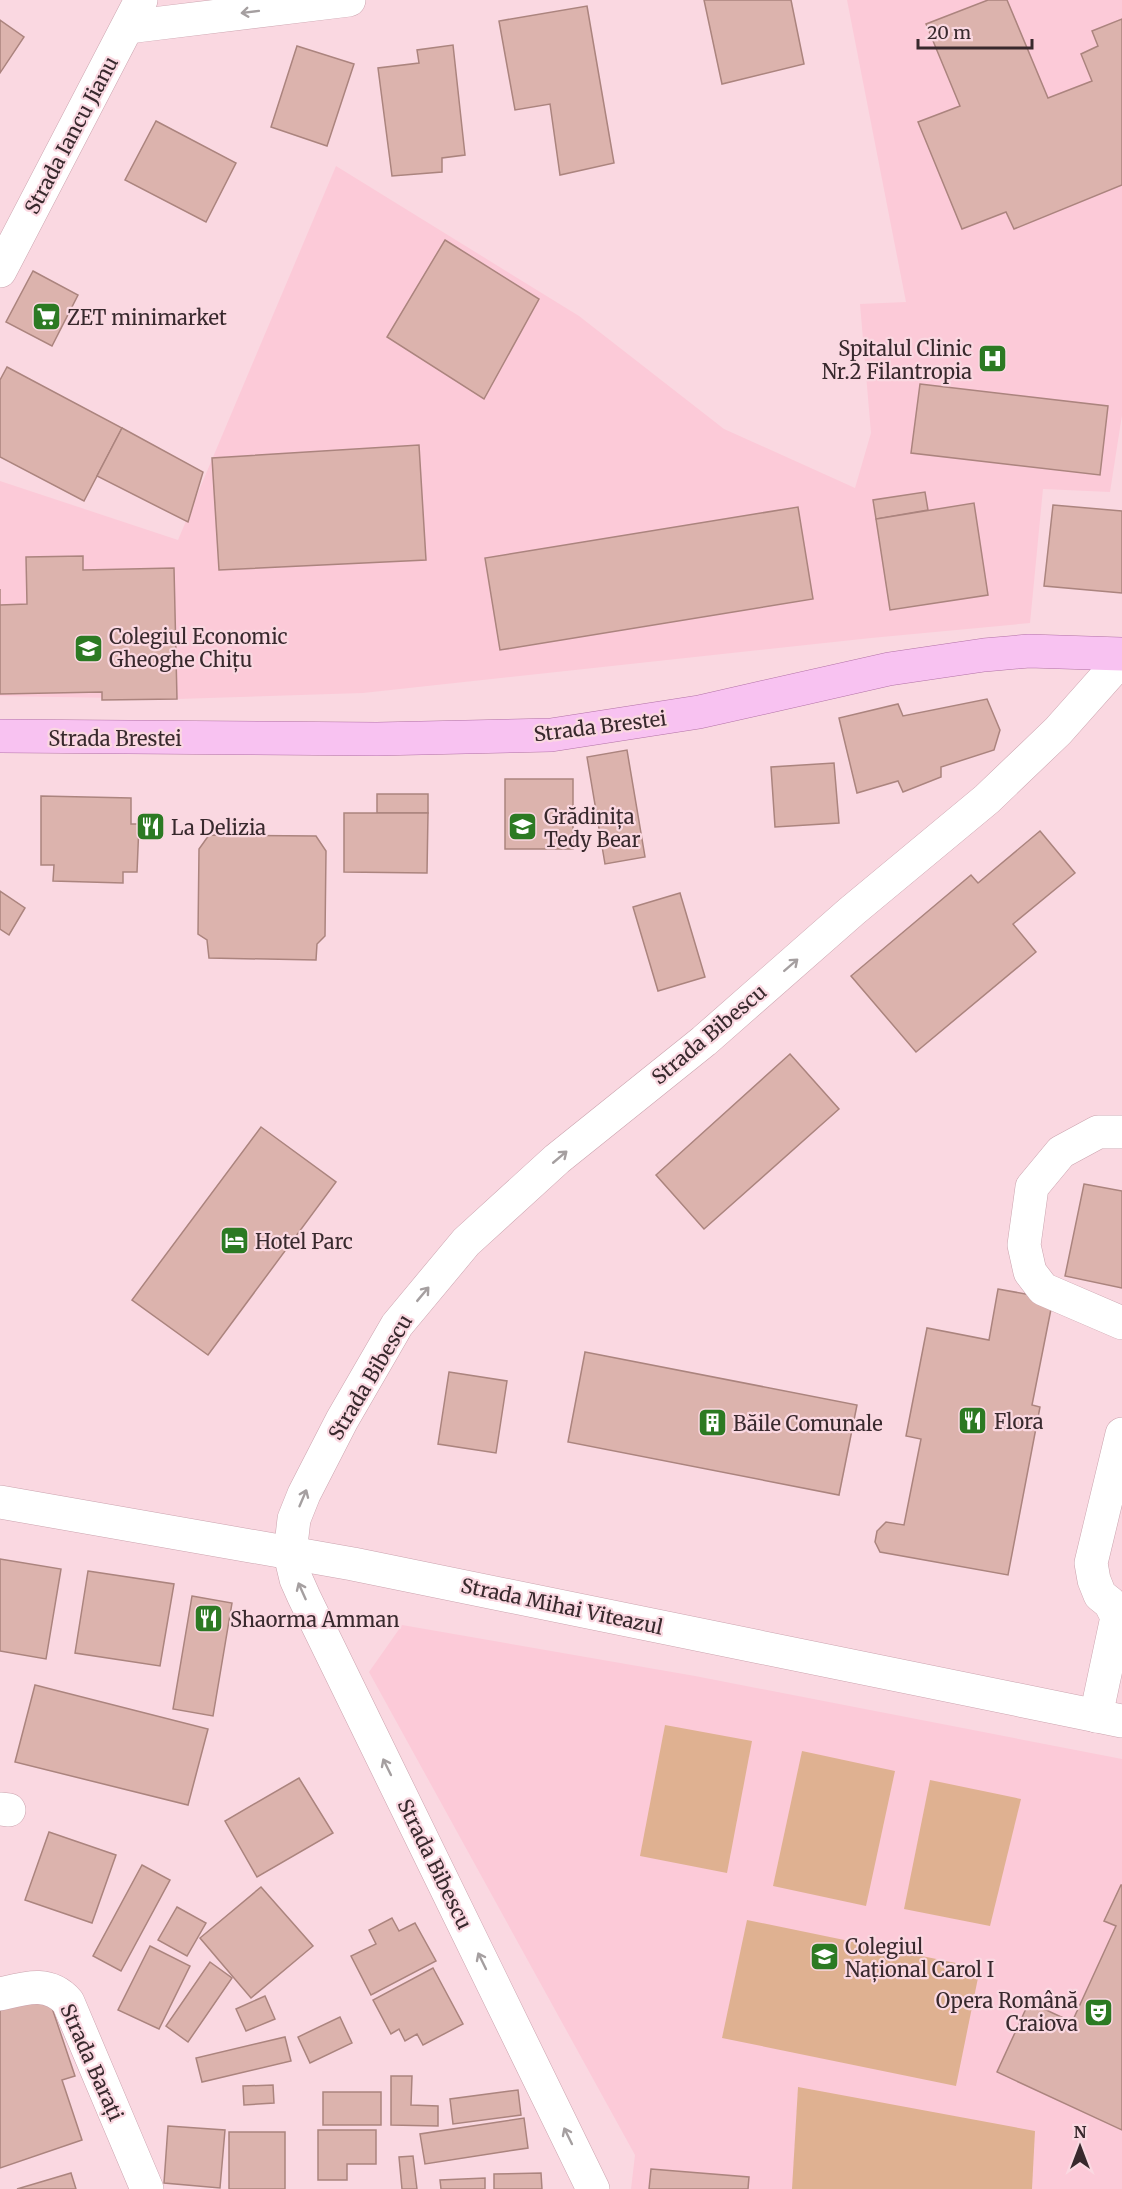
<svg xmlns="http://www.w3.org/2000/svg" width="1122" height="2189" font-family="Merriweather,serif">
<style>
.built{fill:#fccad8}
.green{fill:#dfb191}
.building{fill:#dcb3ad;stroke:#ab847e;stroke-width:1.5}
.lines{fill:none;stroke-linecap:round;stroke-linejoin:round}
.minor-casing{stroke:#cba3ae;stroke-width:34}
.major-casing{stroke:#b272a6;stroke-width:34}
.minor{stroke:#fff;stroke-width:33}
.major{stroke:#f8c2f1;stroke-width:33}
.oneway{stroke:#a59fa0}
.labels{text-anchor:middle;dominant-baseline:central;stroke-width:4.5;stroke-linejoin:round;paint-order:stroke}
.street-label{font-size:20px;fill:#38292d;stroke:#fad8e1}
.poi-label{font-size:20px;fill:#38292d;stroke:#fad8e1;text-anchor:start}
</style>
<rect width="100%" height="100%" fill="#fad8e1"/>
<!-- built -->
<g class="built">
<path d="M847,0H1122V415L1110,492L1043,489L1030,623L871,638L363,693L177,699L0,696V481L178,540L336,166L579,316L724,429L855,488L871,433L860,304L906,302Z"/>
<path d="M402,1625L695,1676L1122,1759V2189H631L635,2155L369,1672Z"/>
</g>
<!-- green -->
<g class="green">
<path d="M665,1725L752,1741L727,1873L640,1856Z"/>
<path d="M802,1751L895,1771L866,1906L773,1886Z"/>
<path d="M930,1780L1021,1799L990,1926L904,1909Z"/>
<path d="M747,1920L980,1968L956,2086L722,2038Z"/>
<path d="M798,2087L1035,2131L1032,2189H792Z"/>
</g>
<!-- building -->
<g class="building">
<path d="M704,0H791L804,64L722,84Z"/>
<path d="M988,0H1007L1048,98L1092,81L1081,54L1098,46L1092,31L1122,19V185L1014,229L1006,212L962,229L918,122L960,106L926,24Z"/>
<path d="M587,6L614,163L560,175L550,104L515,110L499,21Z"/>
<path d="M0,20L24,37L0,73Z"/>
<path d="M453,45L465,155L442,158V172L392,176L378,68L419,63L417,50Z"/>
<path d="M297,46L354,64L327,146L271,127Z"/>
<path d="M156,121L236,163L206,222L125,180Z"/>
<path d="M445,240L539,299L484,399L387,337Z"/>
<path d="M33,271L78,295L52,346L6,322Z"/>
<path d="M7,367L122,428L84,501L0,457V380Z"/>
<path d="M920,384L1108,406L1100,475L911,453Z"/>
<path d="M122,428L203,472L188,522L97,476Z"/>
<path d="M419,445L426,560L219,570L212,458Z"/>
<path d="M925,492L928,510L876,519L873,500Z"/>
<path d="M974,503L988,595L890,610L876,519Z"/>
<path d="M1053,505L1122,511V593L1044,586Z"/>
<path d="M798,507L813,599L500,650L485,558Z"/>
<path d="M83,556V570L174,568L177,699L102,700V692L0,694V589V605L27,604L26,557Z"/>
<path d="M987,699L1000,730L994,750L941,767V777L903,792L898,781L857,793L839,718L898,704L903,716Z"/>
<path d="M627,750L645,857L605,864L587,757Z"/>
<path d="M834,763L839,823L775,827L771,767Z"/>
<rect x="505" y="779" width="68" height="70"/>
<rect x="377" y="794" width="51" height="19"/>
<path d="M41,796L131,798V824H139L137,872H123V883L53,881L54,865H41Z"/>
<path d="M344,813H428L427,873L344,872Z"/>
<path d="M1040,831L1075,873L1013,924L1036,952L916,1052L851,976L971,875L978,883Z"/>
<path d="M209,835L316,836L326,851L325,936L317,944L316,960L209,958L207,940L198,934L199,849Z"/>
<path d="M0,891L25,908L9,935L0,929Z"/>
<path d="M680,893L705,977L658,991L633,907Z"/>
<path d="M790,1054L839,1109L704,1229L656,1175Z"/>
<path d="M261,1127L336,1182L208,1355L132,1300Z"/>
<path d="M1084,1184L1122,1191V1288L1065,1276Z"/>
<path d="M998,1289L1053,1299L1032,1405L1040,1407L1008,1575L880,1552L875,1542L877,1531L886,1522L904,1525L921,1439L906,1436L927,1328L989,1340Z"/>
<path d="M585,1352L857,1405L839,1495L568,1442Z"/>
<path d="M449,1372L507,1381L496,1453L438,1444Z"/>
<path d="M0,1559L61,1569L46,1659L0,1651Z"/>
<path d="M88,1571L174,1584L160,1666L75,1653Z"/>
<path d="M192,1596L232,1603L213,1716L173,1709Z"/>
<path d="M35,1685L208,1729L188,1805L15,1762Z"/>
<path d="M299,1778L333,1833L257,1877L225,1821Z"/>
<path d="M49,1832L116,1855L92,1923L25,1900Z"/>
<path d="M142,1865L170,1880L121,1971L93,1956Z"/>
<path d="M1121,1885H1122V2130L997,2072L1029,2002L1072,2022L1116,1926L1104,1921Z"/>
<path d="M261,1887L313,1946L251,1998L200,1938Z"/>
<path d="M177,1907L206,1923L187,1956L158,1940Z"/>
<path d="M392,1918L399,1931L415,1923L436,1961L371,1995L351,1956L376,1944L369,1930Z"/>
<path d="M150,1946L190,1966L159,2029L118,2010Z"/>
<path d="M210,1962L232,1978L188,2042L166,2026Z"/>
<path d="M433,1968L463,2024L423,2045L417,2034L405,2041L399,2029L391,2034L373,2000Z"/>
<path d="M46,1990L75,2076L62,2080L82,2140L0,2168V2005Z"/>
<path d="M265,1996L275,2019L246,2031L236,2009Z"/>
<path d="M340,2017L352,2043L310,2063L298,2037Z"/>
<path d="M285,2037L291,2061L202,2082L196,2058Z"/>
<path d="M391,2076H412L411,2105L438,2106V2126L391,2125Z"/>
<path d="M273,2085L274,2103L244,2105L243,2086Z"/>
<path d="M518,2090L521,2115L453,2124L450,2099Z"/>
<rect x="323" y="2092" width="58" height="33"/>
<path d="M524,2118L528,2148L425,2164L420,2134Z"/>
<path d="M168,2126L225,2130L220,2188L164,2183Z"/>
<path d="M318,2130H376V2164H347V2180H318Z"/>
<rect x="229" y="2132" width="56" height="57"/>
<path d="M413,2156L417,2189H402L399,2157Z"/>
<path d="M651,2169L749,2177L748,2189H649Z"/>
<path d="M71,2173L76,2189H17Z"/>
<path d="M541,2173L542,2189H494V2174Z"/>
<path d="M485,2178V2189H441L440,2180Z"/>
</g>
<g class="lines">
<defs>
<g id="minor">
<path d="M128,27L349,0"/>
<path d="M0,271L141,0"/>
<path d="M1122,1132H1098L1061,1152L1032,1187L1024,1245L1030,1272L1043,1289L1122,1323"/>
<path d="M0,1502L353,1564L1122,1721"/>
<path d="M1096,1716L1117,1617L1110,1603L1100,1595L1094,1580L1091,1563L1122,1434"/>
<path d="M0,1809L9,1810"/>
<path d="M0,1994C25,1988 49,1980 68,2002L147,2189"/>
<path d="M593,2189L304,1597L296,1579L290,1554L294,1519L304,1494L342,1420L397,1325L466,1242L557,1159L704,1041L852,911L987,799L1058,731L1122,659"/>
</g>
<path id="major" d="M0,736L377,739L551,735L699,712L889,669L984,655L1029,651L1122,654"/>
</defs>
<!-- minor casing -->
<use href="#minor" class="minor-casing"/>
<!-- major casing -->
<use href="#major" class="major-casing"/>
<!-- minor -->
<use href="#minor" class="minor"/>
<!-- major -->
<use href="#major" class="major"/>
</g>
<!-- one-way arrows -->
<defs><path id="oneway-shaft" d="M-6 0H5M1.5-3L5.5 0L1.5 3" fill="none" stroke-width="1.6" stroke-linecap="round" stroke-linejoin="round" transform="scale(1.5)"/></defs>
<g class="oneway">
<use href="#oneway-shaft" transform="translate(250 12) rotate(173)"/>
<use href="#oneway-shaft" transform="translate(791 965) rotate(-41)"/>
<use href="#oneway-shaft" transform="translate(560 1157) rotate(-40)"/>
<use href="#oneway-shaft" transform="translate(423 1294) rotate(-50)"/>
<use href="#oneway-shaft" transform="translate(303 1498) rotate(-67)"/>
<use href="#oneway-shaft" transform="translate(302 1591) rotate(-114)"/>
<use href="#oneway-shaft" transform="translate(387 1767) rotate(-116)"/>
<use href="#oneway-shaft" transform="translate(482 1961) rotate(-116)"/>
<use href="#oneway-shaft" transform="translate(568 2136) rotate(-116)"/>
</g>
<!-- icons -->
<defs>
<symbol id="supermarket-square" viewBox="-11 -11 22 22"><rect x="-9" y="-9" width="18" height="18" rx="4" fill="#2c7a23" stroke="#fad8e1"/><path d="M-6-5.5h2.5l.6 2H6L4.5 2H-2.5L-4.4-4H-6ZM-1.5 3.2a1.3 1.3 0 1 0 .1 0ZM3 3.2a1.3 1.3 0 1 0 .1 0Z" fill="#fff"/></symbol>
<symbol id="hospital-square" viewBox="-11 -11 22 22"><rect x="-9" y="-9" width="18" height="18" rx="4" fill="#2c7a23" stroke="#fad8e1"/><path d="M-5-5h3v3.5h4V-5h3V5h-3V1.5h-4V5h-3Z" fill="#fff"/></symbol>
<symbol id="school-square" viewBox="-11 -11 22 22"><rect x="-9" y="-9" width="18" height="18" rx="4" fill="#2c7a23" stroke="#fad8e1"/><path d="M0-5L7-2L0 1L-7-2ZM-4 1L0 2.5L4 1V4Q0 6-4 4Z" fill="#fff"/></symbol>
<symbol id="restaurant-square" viewBox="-11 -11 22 22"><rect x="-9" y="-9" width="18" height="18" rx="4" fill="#2c7a23" stroke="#fad8e1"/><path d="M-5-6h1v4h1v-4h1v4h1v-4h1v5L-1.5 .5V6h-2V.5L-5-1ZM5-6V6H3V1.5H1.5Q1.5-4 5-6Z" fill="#fff"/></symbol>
<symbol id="hotel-square" viewBox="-11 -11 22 22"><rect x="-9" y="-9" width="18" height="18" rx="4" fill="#2c7a23" stroke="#fad8e1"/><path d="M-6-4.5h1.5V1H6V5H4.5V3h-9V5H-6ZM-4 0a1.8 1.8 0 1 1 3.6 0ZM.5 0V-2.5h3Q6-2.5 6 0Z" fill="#fff"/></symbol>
<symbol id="building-square" viewBox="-11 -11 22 22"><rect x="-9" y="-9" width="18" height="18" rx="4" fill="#2c7a23" stroke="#fad8e1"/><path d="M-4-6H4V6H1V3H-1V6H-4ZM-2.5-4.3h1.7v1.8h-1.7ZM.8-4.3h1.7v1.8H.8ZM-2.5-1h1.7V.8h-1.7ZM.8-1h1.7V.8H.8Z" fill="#fff"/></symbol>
<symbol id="theatre-square" viewBox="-11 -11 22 22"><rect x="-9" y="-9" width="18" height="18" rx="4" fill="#2c7a23" stroke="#fad8e1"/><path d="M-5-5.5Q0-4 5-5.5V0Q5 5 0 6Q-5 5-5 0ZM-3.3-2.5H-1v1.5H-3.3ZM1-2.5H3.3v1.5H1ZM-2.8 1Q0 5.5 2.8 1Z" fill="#fff"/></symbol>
</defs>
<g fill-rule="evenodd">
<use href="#supermarket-square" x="30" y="300" width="33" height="33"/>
<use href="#hospital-square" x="976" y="342" width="33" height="33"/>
<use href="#school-square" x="72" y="632" width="33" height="33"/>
<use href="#restaurant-square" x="134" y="810" width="33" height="33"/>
<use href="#school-square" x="506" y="810" width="33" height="33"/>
<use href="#hotel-square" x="218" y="1224" width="33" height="33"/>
<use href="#restaurant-square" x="956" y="1404" width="33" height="33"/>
<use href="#building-square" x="696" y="1406" width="33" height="33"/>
<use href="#restaurant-square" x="192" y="1602" width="33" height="33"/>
<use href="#school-square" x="808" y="1940" width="33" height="33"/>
<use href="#theatre-square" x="1082" y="1996" width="33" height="33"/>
</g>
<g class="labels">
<!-- street labels -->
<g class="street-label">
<text transform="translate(71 135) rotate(-62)">Strada Iancu Jianu</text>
<text transform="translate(600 726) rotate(-7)">Strada Brestei</text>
<text x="115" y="738">Strada Brestei</text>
<text transform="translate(709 1034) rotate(-40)">Strada Bibescu</text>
<text transform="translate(370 1377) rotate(-59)">Strada Bibescu</text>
<text transform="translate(562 1606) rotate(12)">Strada Mihai Viteazul</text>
<text transform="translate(435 1864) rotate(64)">Strada Bibescu</text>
<text transform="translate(92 2062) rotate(66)">Strada Barați</text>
</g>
<!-- poi labels -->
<g class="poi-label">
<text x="67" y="317">ZET minimarket</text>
<text x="972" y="348" text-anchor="end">Spitalul Clinic<tspan x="972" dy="23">Nr.2 Filantropia</tspan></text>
<text x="109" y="636">Colegiul Economic<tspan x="109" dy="23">Gheoghe Chițu</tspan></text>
<text x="544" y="816">Grădinița<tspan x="544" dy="23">Tedy Bear</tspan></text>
<text x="171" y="827">La Delizia</text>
<text x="255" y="1241">Hotel Parc</text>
<text x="994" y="1421">Flora</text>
<text x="733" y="1423">Băile Comunale</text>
<text x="230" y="1619">Shaorma Amman</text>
<text x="845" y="1946">Colegiul<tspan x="845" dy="23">Național Carol I</tspan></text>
<text x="1078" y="2000" text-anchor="end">Opera Română<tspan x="1078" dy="23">Craiova</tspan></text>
</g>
</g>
<!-- north arrow -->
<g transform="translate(1080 2147)" stroke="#fad8e1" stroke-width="4.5" paint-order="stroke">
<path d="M0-4.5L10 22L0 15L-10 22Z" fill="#38292d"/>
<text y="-9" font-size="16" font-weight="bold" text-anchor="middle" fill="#38292d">N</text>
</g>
<!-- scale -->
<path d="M918 39v9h114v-9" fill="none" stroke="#38292d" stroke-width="3"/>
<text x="927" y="39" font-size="18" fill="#38292d" stroke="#fad8e1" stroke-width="4.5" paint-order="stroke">20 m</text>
</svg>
